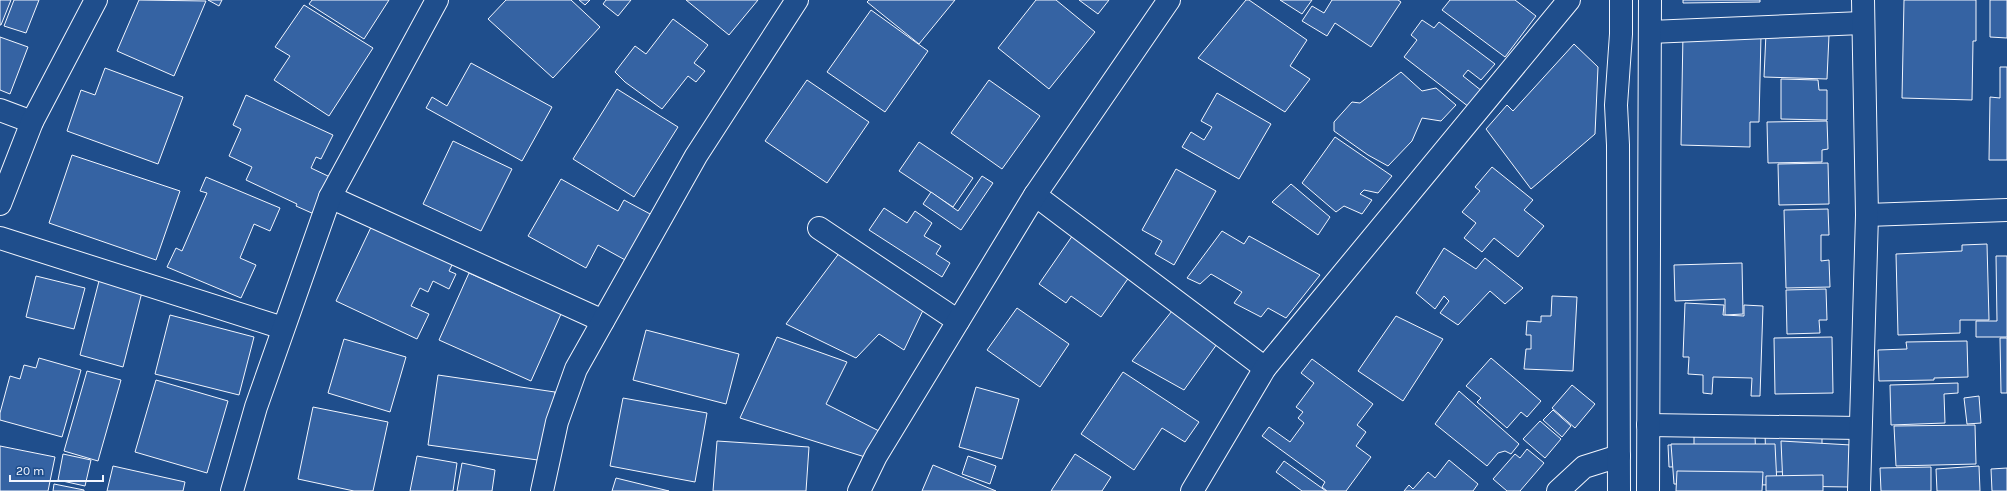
<svg xmlns="http://www.w3.org/2000/svg" width="2007" height="491" font-family="Karla,sans-serif">
<style>
.building{fill:#3563a3;stroke:#f2f6ff}
.lines{fill:none;stroke-linecap:round;stroke-linejoin:round}
.street-casing{stroke:#f2f6ff;stroke-width:24}
.street{stroke:#1f4e8c;stroke-width:22}
</style>
<rect width="100%" height="100%" fill="#1f4e8c"/>
<!-- building -->
<g class="building">
<path d="M0,0H11L1,25H0Z"/>
<path d="M14,0H39L26,33L4,26Z"/>
<path d="M139,0L206,1L174,76L117,51Z"/>
<path d="M208,0H222L219,6Z"/>
<path d="M312,0H389L364,39L309,4Z"/>
<path d="M506,0H571L600,27L553,78L488,19Z"/>
<path d="M579,0H590L585,5Z"/>
<path d="M606,0H631L618,16L603,4Z"/>
<path d="M686,0H758L729,35Z"/>
<path d="M869,0H955L919,44L867,2Z"/>
<path d="M1036,0H1056L1095,32L1049,89L998,48Z"/>
<path d="M1079,0H1109L1098,14Z"/>
<path d="M1246,0H1249L1307,40L1290,66L1310,79L1285,112L1198,58Z"/>
<path d="M1280,0H1312L1302,14Z"/>
<path d="M1332,0H1398L1401,2L1371,47L1335,23L1327,36L1302,21L1312,6L1324,13Z"/>
<path d="M1450,0H1515L1536,16L1505,57L1442,10Z"/>
<path d="M1683,0H1760V2L1683,3Z"/>
<path d="M1904,0H1976V41H1973L1972,100L1902,98Z"/>
<path d="M1990,0H2007V38L1990,37Z"/>
<path d="M304,5L373,48L329,116L274,80L290,56L275,47Z"/>
<path d="M871,10L928,51L885,112L827,72Z"/>
<path d="M673,19L708,45L694,63L705,71L696,82L688,76L662,109L625,82L615,72L635,46L646,54Z"/>
<path d="M1422,20L1434,28L1439,22L1495,64L1481,80L1468,70L1463,76L1482,91L1469,107L1404,57L1417,40L1411,35Z"/>
<path d="M1683,33L1761,35L1759,122H1750V147L1681,145Z"/>
<path d="M1766,33L1829,35L1827,79L1764,77Z"/>
<path d="M0,37L28,47L10,94L0,90Z"/>
<path d="M1574,44L1598,67L1595,134L1531,189L1486,129L1507,105L1513,111Z"/>
<path d="M471,63L552,107L522,161L426,108L432,97L447,106Z"/>
<path d="M2000,67H2007V160H1989L1990,97L2000,98Z"/>
<path d="M105,68L183,97L158,164L67,131L81,90L95,95Z"/>
<path d="M1401,72L1422,91L1436,88L1456,105L1441,121L1422,118L1412,141L1388,166L1368,155L1334,131V122L1352,102L1360,103Z"/>
<path d="M1781,79L1818,80L1819,90H1827V120L1781,119Z"/>
<path d="M807,80L869,122L827,183L765,141Z"/>
<path d="M989,80L1040,116L1002,169L951,133Z"/>
<path d="M617,89L678,127L634,197L573,159Z"/>
<path d="M1217,93L1271,124L1239,179L1182,147L1191,132L1204,140L1212,127L1201,121Z"/>
<path d="M246,95L333,135L321,159L316,157L311,168L330,177L314,214L296,206L297,204L246,180L252,167L229,156L241,129L233,125Z"/>
<path d="M1827,121L1828,149L1822,150V162L1768,163L1767,122Z"/>
<path d="M1335,137L1392,176L1378,193L1364,190L1360,194L1372,200L1362,214L1344,206L1336,212L1302,183Z"/>
<path d="M453,141L512,169L481,231L423,204Z"/>
<path d="M919,142L973,178L953,207L899,171Z"/>
<path d="M72,155L180,191L156,260L49,223Z"/>
<path d="M1828,163L1829,204L1779,205L1778,164Z"/>
<path d="M1492,167L1533,200L1524,210L1544,226L1518,257L1494,238L1482,252L1464,238L1476,223L1462,212L1480,191L1475,187Z"/>
<path d="M1176,169L1216,191L1174,265L1155,254L1162,241L1142,230Z"/>
<path d="M982,176L993,183L961,230L923,204L931,192L958,211Z"/>
<path d="M206,177L280,208L270,231L254,224L240,258L256,265L241,298L167,267L176,248L182,251L207,193L200,191Z"/>
<path d="M561,179L618,211L624,200L652,215L627,261L598,245L586,268L528,236Z"/>
<path d="M1291,184L1330,217L1318,235L1272,202Z"/>
<path d="M884,208L907,223L915,211L932,223L924,236L941,246L936,254L950,263L942,277L869,230Z"/>
<path d="M1828,209L1829,235H1821V261L1829,260L1830,287L1786,288L1784,210Z"/>
<path d="M373,223L454,261L449,271L456,274L449,289L433,281L428,292L420,288L411,306L429,314L417,339L336,301Z"/>
<path d="M1222,231L1244,244L1249,236L1320,275L1286,318L1268,308L1261,317L1234,303L1242,292L1211,274L1200,284L1187,278Z"/>
<path d="M1075,232L1132,273L1101,317L1071,296L1066,303L1039,284Z"/>
<path d="M1987,244L1989,320H1960V333L1898,335L1896,254L1962,251V245Z"/>
<path d="M1444,248L1476,269L1485,258L1523,288L1505,304L1490,291L1458,325L1440,313L1449,301L1444,296L1435,309L1416,293Z"/>
<path d="M840,252L926,304L904,350L879,334L856,358L786,324Z"/>
<path d="M1996,256H2007V337H1976V321H1997Z"/>
<path d="M1742,263L1743,314L1725,315V299L1675,301L1674,265Z"/>
<path d="M469,273L561,314L531,381L439,340Z"/>
<path d="M36,276L85,288L74,329L26,317Z"/>
<path d="M99,281L142,292L123,367L80,355Z"/>
<path d="M1826,289L1827,320H1819L1820,333L1787,334L1786,290Z"/>
<path d="M1552,296L1577,297L1573,371L1524,369L1526,349H1531V335H1526L1527,321L1541,322V316H1551Z"/>
<path d="M1685,303L1724,305L1723,315L1744,316V305L1763,306L1760,396H1751L1752,378L1713,377L1712,394L1703,393V375L1688,374L1689,357H1683Z"/>
<path d="M1017,308L1069,344L1040,387L987,350Z"/>
<path d="M1172,311L1222,337L1184,390L1132,361Z"/>
<path d="M170,315L254,337L239,395L155,374Z"/>
<path d="M1396,316L1443,339L1403,401L1358,371Z"/>
<path d="M646,330L739,354L726,404L633,380Z"/>
<path d="M777,337L847,362L826,404L879,431L865,457L740,418Z"/>
<path d="M1832,337L1833,393L1775,394L1774,338Z"/>
<path d="M2000,338H2007V393H2001Z"/>
<path d="M344,339L406,357L390,412L328,393Z"/>
<path d="M1967,341L1968,377L1934,378V380L1879,381L1878,350L1907,349L1906,342Z"/>
<path d="M39,358L81,370L62,437L0,420V413L10,376L20,379L24,365L36,368Z"/>
<path d="M1491,358L1541,401L1527,417L1521,412L1507,428L1477,402L1481,398L1466,386Z"/>
<path d="M1312,359L1373,404L1357,425L1366,432L1356,446L1371,457L1346,491H1327L1322,487L1325,482L1262,436L1269,427L1290,442L1304,423L1298,418L1303,412L1296,407L1314,383L1301,373Z"/>
<path d="M87,371L121,380L98,461L64,451Z"/>
<path d="M1123,372L1199,422L1185,442L1162,428L1134,470L1081,434Z"/>
<path d="M438,375L555,392L545,461L428,445Z"/>
<path d="M156,380L228,401L207,473L135,452Z"/>
<path d="M1958,383V393L1944,394L1945,423L1891,425L1890,385Z"/>
<path d="M1572,385L1595,404L1575,428L1552,408Z"/>
<path d="M976,387L1019,399L1002,459L959,447Z"/>
<path d="M1459,391L1519,444L1511,454L1505,451L1498,453L1487,466L1435,424Z"/>
<path d="M1979,396L1981,423L1967,424L1964,398Z"/>
<path d="M623,398L707,413L695,482L610,466Z"/>
<path d="M313,407L388,422L373,491H354L298,479Z"/>
<path d="M1553,410L1571,426L1562,437L1543,420Z"/>
<path d="M1540,421L1561,439L1545,458L1523,439Z"/>
<path d="M1975,425L1976,464L1896,466L1894,426Z"/>
<path d="M1694,431L1755,435L1756,465L1669,467L1668,445H1694Z"/>
<path d="M1822,432V460H1816L1817,471L1775,472V467H1766L1765,433Z"/>
<path d="M717,441L809,447L806,491H713Z"/>
<path d="M1781,441L1851,445L1850,487L1783,486Z"/>
<path d="M1671,444H1775L1777,485L1674,484Z"/>
<path d="M0,446L55,457L48,491H0Z"/>
<path d="M1527,449L1544,463L1520,491H1507L1493,479L1515,454L1520,458Z"/>
<path d="M63,454L91,460L85,486L58,480Z"/>
<path d="M1075,454L1111,477L1102,491H1051Z"/>
<path d="M417,456L457,463L453,491H410Z"/>
<path d="M968,456L996,466L990,484L962,474Z"/>
<path d="M1449,460L1478,484L1473,491H1404L1409,485L1413,489L1428,472L1435,478Z"/>
<path d="M1284,461L1326,491H1302L1276,472Z"/>
<path d="M462,463L495,470L492,491H457Z"/>
<path d="M933,465L996,491H922Z"/>
<path d="M113,466L185,482L183,491H107Z"/>
<path d="M1979,466L1980,491H1937L1936,469Z"/>
<path d="M1931,467V491H1881L1880,468Z"/>
<path d="M2007,468V491H1992L1991,469Z"/>
<path d="M1677,471L1763,472L1762,491H1676Z"/>
<path d="M1823,475V491H1766V476Z"/>
<path d="M616,478L669,491H612Z"/>
<path d="M54,484L84,490V491H53Z"/>
</g>
<g class="lines">
<defs>
<g id="street">
<path d="M1650,32L1862,23"/>
<path d="M0,110L32,122"/>
<path d="M1035,195L1265,368"/>
<path d="M330,197L603,321"/>
<path d="M0,204L32,122L96,0"/>
<path d="M1867,215L2007,210"/>
<path d="M819,228L958,321"/>
<path d="M0,238L283,328"/>
<path d="M1648,425L1859,428"/>
<path d="M232,491L256,407L330,197L437,0"/>
<path d="M542,491L557,422L576,369L696,156L797,0"/>
<path d="M859,491L876,456L1035,195L1169,0"/>
<path d="M1192,491L1265,368L1569,0"/>
<path d="M1558,491L1584,467L1619,456"/>
<path d="M1619,491L1618,145L1616,105L1621,34V0"/>
<path d="M1648,491L1650,0"/>
<path d="M1859,491L1867,215L1863,0"/>
</g>
</defs>
<!-- street casing -->
<use href="#street" class="street-casing"/>
<!-- street -->
<use href="#street" class="street"/>
</g>
<!-- scale -->
<path d="M10 475v6h93v-6" fill="none" stroke="#f2f6ff" stroke-width="2"/>
<text x="16" y="475" font-size="12" fill="#f2f6ff" stroke="#1f4e8c" stroke-width="3" paint-order="stroke">20 m</text>
</svg>
